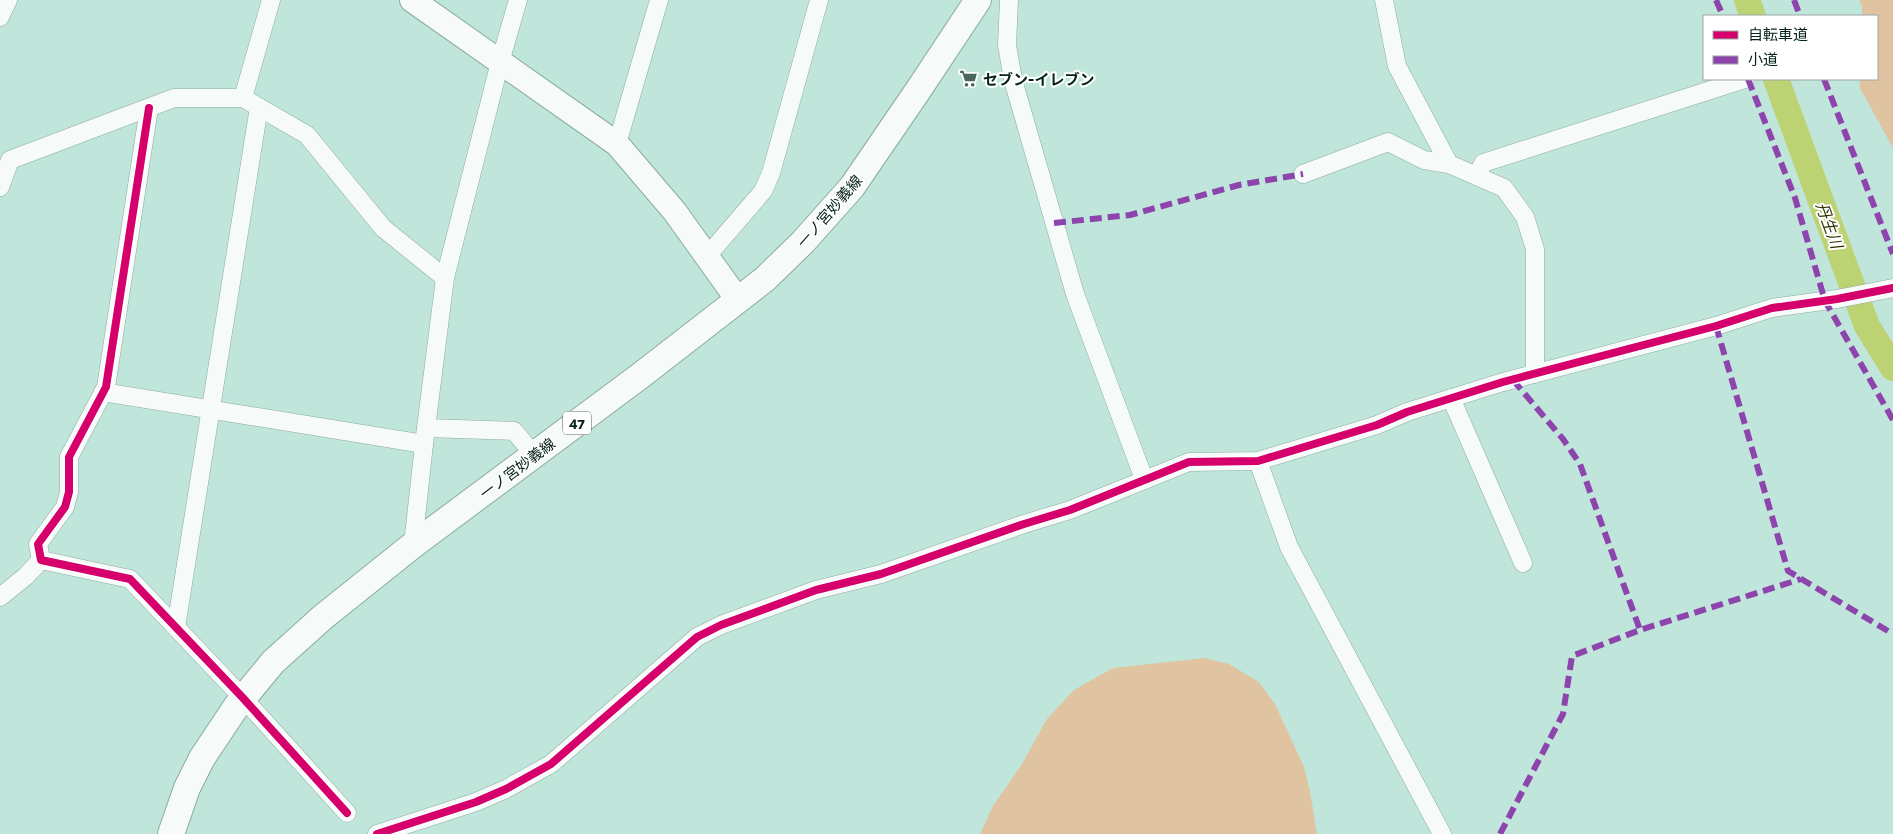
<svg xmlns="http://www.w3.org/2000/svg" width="1893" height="834" font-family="Commissioner,'Noto Sans JP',sans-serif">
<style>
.green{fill:#e0c4a1}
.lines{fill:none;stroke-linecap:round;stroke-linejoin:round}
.river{stroke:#bdd273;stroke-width:26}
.street-casing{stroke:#8caaa2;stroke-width:19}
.secondary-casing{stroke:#8caaa2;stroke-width:26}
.primary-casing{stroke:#8caaa2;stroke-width:28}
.street{stroke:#f6fbfa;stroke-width:18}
.secondary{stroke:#f6fbfa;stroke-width:24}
.primary{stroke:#f6fbfa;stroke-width:26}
.quiet{stroke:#8e44ad;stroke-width:6;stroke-dasharray:12 6;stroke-linecap:butt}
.cycleway-casing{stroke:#fff;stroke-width:11}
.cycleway{stroke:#d6006c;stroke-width:8}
.labels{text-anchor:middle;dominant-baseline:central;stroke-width:4;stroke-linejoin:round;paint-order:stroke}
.shield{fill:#fff;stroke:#50645f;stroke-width:1}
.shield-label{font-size:14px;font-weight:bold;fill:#05211b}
.poi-label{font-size:15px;font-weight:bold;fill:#05211b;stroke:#fff;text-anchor:start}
.street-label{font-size:15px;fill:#05211b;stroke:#fff}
.water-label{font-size:16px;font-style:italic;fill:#303500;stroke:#fff}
</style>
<rect width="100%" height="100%" fill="#c0e6db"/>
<!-- green -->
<g class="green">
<path d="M1859,0H1893V148L1860,88V79H1877V16H1862V7Z"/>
<path d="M1204,658L1229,664L1259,682L1275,704L1304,767L1310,791L1317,834H980L993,806L1022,764L1047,719L1074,690L1113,668Z"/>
</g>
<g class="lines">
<!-- river -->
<g class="river">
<path d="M1747,0L1753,16"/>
<path d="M1776,79L1867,326L1893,368"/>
</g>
<defs>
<g id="street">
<path d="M1009,0L1007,45L1013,80L1075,294L1144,479"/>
<path d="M1384,0L1397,66L1449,164"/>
<path d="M0,17L8,0"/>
<path d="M243,98L271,0"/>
<path d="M149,108L106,387L69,457V492L65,507L38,544L41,560L130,579L243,698L347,813"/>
<path d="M617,144L659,0"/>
<path d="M1303,174L1388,142L1424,160L1449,164L1504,188L1525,217L1535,249V374"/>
<path d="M1477,176L1483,163L1745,79"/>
<path d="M0,187L10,160L174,98H243L307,135L383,228L445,278"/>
<path d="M708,255L763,191L771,173L819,0"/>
<path d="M103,392L424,444"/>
<path d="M1451,398L1523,563"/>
<path d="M426,428L514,431L534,455"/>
<path d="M1258,461L1289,547L1442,834"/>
<path d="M413,545L424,444L445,278L500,62L518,0"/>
<path d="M0,597L26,576L41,560"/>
<path d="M176,627L259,107"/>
<path d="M377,834L476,802L506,789L551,764L697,637L721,625L816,590L881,574L1024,524L1070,510L1189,462L1258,461L1377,425L1407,412L1503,382L1716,326L1772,308L1837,299L1893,288"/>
</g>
<path id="secondary" d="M412,0L617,144L675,212L738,300"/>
<path id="primary" d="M171,834L187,788L202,758L236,707L273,662L323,617L413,545L640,376L765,279L803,242L852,187L919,89L978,0"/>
</defs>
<!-- street casing -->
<use href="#street" class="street-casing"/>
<!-- secondary casing -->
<use href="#secondary" class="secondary-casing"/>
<!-- primary casing -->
<use href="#primary" class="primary-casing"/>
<!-- street -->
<use href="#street" class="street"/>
<!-- secondary -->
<use href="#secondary" class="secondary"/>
<!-- primary -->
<use href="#primary" class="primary"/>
<!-- quiet -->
<g class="quiet">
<path d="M1716,0L1723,16"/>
<path d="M1794,0L1800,16"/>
<path d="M1748,79L1795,198L1825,301L1893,420"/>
<path d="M1824,79L1893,254"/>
<path d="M1054,223L1130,215L1239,185L1303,174"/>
<path d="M1716,326L1788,571L1893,634"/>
<path d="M1513,380L1563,439L1580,464L1640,630"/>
<path d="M1500,834L1563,714L1572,656L1640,630L1801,579"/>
</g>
<defs>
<g id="cycleway">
<path d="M149,108L106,387L69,457V492L65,507L38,544L41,560L130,579L243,698L347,813"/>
<path d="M377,834L476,802L506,789L551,764L697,637L721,625L816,590L881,574L1024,524L1070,510L1189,462L1258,461L1377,425L1407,412L1503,382L1716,326L1772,308L1837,299L1893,288"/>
</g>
</defs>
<!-- cycleway casing -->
<use href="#cycleway" class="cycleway-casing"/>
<!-- cycleway -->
<use href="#cycleway" class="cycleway"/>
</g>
<!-- icons -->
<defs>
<symbol id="supermarket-bare" viewBox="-9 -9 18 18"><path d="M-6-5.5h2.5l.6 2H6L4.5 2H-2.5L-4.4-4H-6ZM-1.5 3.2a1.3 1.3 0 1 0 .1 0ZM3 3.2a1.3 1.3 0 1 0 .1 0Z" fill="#46665e" stroke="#fff" stroke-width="2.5" paint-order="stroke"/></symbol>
</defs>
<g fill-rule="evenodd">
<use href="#supermarket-bare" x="956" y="66" width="25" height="25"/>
</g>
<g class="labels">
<!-- shield labels -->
<rect class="shield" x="563" y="411.5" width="28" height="23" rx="4"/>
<g class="shield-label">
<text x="577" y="423">47</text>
</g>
<!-- poi labels -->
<g class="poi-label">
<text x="983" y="79">セブン-イレブン</text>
</g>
<!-- street labels -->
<g class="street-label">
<text transform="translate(829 211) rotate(-49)">一ノ宮妙義線</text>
<text transform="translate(517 468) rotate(-37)">一ノ宮妙義線</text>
</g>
<!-- water labels -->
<g class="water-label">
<text transform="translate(1830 225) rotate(70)">丹生川</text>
</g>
</g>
<!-- legend -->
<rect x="1703" y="15" width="175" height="65" fill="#ffffff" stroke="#9ba6a4"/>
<rect x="1713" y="31" width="25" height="8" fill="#d6006c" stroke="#9ba6a4"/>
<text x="1748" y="40" font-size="15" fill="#05211b">自転車道</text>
<rect x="1713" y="56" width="25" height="8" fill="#8e44ad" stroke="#9ba6a4"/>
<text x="1748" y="65" font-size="15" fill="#05211b">小道</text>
</svg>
